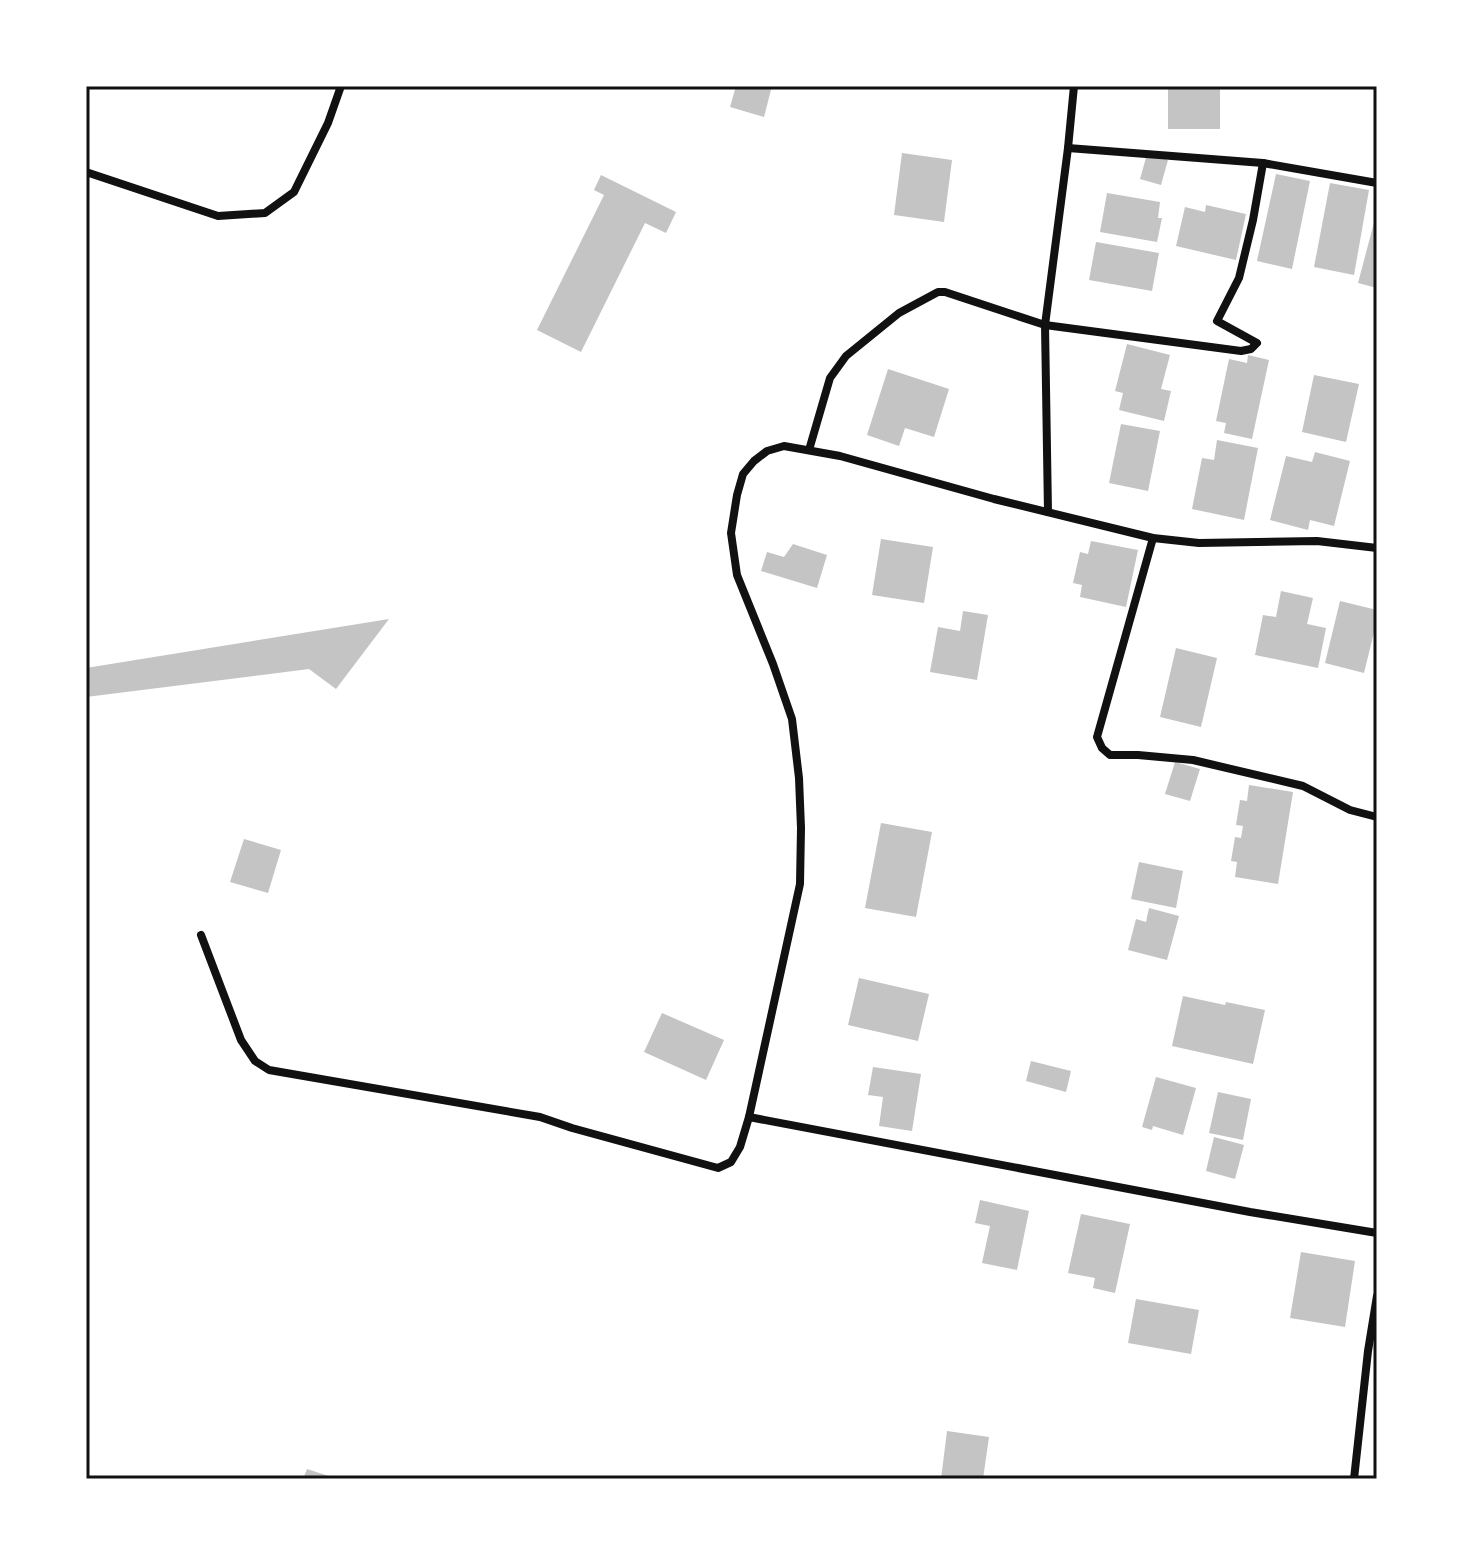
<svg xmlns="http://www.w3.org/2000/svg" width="1463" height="1565" font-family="Inter,sans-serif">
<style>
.building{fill:#c4c4c4}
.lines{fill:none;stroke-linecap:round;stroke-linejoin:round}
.minor{stroke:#111;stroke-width:8}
.neatline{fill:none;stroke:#111;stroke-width:3}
</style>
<rect width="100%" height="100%" fill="#fff"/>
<!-- building -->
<g class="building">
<path d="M736,86H772L764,117L730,107Z"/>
<rect x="1168" y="87" width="52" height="42"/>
<path d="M902,153L952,160L944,222L894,215Z"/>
<path d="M1147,154L1168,160L1161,185L1140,179Z"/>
<path d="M1276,174L1310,181L1292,269L1257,261Z"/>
<path d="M601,175L676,212L666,233L645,223L581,352L537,330L604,195L594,190Z"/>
<path d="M1330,183L1369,190L1354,275L1314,267Z"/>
<path d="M1107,193L1160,202L1158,218H1162L1157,242L1100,232Z"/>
<path d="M1206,205L1246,214L1236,260L1176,246L1185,207L1205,212Z"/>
<path d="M1376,215H1377V288L1358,283Z"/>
<path d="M1096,242L1159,253L1152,291L1089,280Z"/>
<path d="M1127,344L1170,355L1161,389L1171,391L1164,421L1119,410L1123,393L1115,391Z"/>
<path d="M1248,355L1269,360L1252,439L1224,433L1226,423L1216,421L1229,359L1247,363Z"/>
<path d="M888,369L949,389L934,437L905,428L899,446L867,435Z"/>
<path d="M1314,375L1359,384L1346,442L1302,432Z"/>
<path d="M1121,424L1160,431L1148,491L1109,483Z"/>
<path d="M1217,440L1258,448L1244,520L1192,509L1202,458L1214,460Z"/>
<path d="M1315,452L1350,461L1334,526L1310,520L1308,530L1270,520L1286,456L1312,462Z"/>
<path d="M881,539L933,547L924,603L872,595Z"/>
<path d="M1091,541L1138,550L1126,607L1080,597L1082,585L1073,583L1080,552L1088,554Z"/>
<path d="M793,544L827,555L817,588L761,571L767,552L784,557Z"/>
<path d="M1281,591L1313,598L1307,624L1326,628L1318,668L1255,655L1263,615L1276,617Z"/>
<path d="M1340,601L1377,610V620L1364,673L1325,663Z"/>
<path d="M963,611L988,615L977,680L930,672L938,627L960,631Z"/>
<path d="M389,619L336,689L309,669L86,697V668Z"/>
<path d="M1176,648L1217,658L1201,727L1160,717Z"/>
<path d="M1175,762L1200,769L1190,801L1165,794Z"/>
<path d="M1249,785L1293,792L1278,884L1235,877L1237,862L1231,861L1235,837L1241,838L1243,826L1236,825L1240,800L1247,801Z"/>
<path d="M881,823L932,832L916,917L865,908Z"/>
<path d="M244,839L281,850L268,893L230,882Z"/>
<path d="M1139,862L1183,871L1176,908L1131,899Z"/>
<path d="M1149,908L1179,916L1167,960L1128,950L1136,919L1146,922Z"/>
<path d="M859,978L929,994L918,1041L848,1025Z"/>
<path d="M1183,996L1225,1005L1226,1002L1265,1010L1253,1064L1172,1046Z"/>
<path d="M662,1013L724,1040L706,1080L644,1052Z"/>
<path d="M1031,1061L1071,1071L1066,1092L1026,1081Z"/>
<path d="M873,1067L921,1074L912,1131L879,1126L883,1097L868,1095Z"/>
<path d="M1156,1077L1196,1088L1183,1135L1153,1126L1152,1130L1142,1127Z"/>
<path d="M1218,1092L1251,1099L1243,1140L1209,1133Z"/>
<path d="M1214,1137L1244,1145L1235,1179L1206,1171Z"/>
<path d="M980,1200L1029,1211L1017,1270L982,1263L990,1226L975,1223Z"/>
<path d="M1081,1214L1130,1224L1115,1293L1093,1288L1095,1278L1068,1273Z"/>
<path d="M1301,1252L1355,1261L1345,1327L1290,1318Z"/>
<path d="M1136,1299L1199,1310L1191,1354L1128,1343Z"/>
<path d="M947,1431L989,1437L983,1479H941Z"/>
<path d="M307,1469L335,1478V1479H303Z"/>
</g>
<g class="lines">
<!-- minor -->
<g class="minor">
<path d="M1068,148L1263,163L1377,183"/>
<path d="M86,172L218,216L265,213L294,192L328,123L341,86"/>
<path d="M809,450L830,378L846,356L899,313L938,292H945L1045,325L1241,351L1251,349L1257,343L1217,321L1239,278L1253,220L1263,163"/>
<path d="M1048,512L1045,325L1068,148L1074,86"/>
<path d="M1153,538L1097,737L1102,748L1110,755H1138L1193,760L1303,786L1350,810L1377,817"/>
<path d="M201,935L241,1040L255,1061L269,1070L540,1117L572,1128L718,1168L731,1162L740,1147L749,1117L800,884L801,828L799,778L792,719L773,664L737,575L731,533L737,495L743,474L754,461L767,451L784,446L840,456L994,499L1153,538L1199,543L1317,541L1377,548"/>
<path d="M749,1117L1250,1212L1377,1233"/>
<path d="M1354,1479L1368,1351L1377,1296"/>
</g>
</g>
<!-- border -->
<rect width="1463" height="1565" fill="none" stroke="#ffffff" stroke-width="176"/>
<rect x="88" y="88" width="1287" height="1389" class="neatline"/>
</svg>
